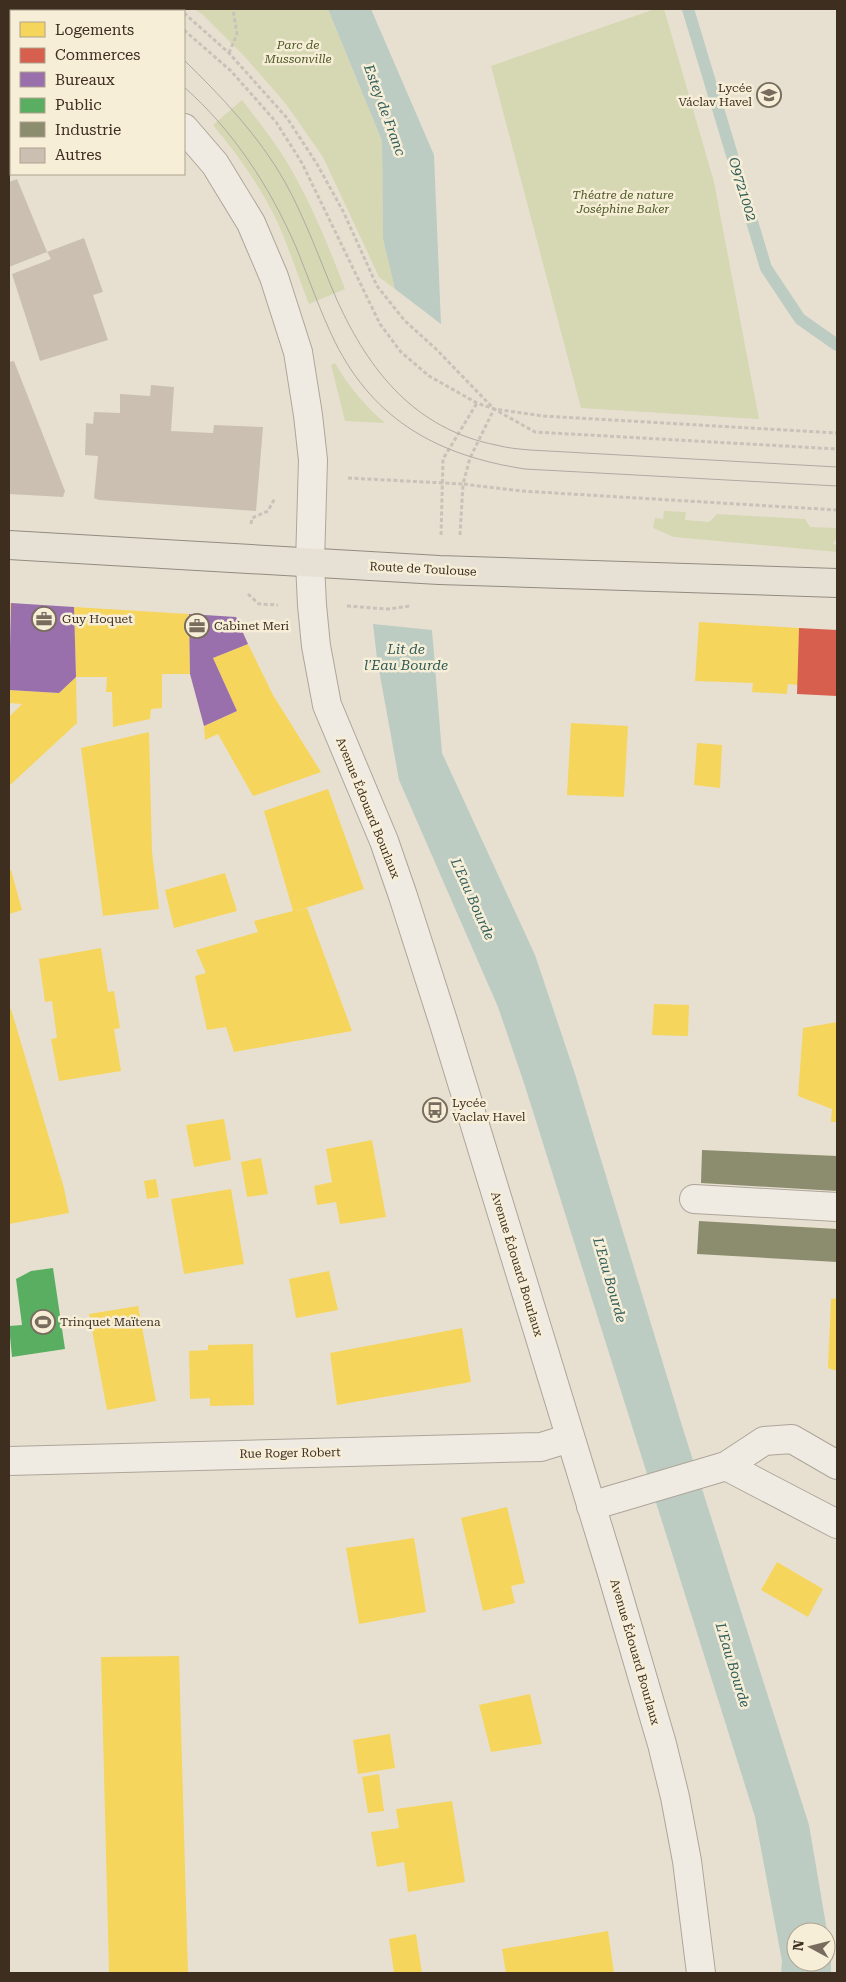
<svg xmlns="http://www.w3.org/2000/svg" width="846" height="1982" font-family="'Roboto Serif',serif">
<style>
.green{fill:#d6d7b3}
.water{fill:#bcccc2;fill-rule:evenodd}
.homes{fill:#f6d55c}
.shops{fill:#d6604d}
.offices{fill:#9970ab}
.public{fill:#5aae61}
.industry{fill:#8c8c6e}
.lines{fill:none;stroke-linecap:round;stroke-linejoin:round}
.stream{stroke:#bcccc2;stroke-width:12}
.building{fill:#cbbfb2}
.minor-casing{stroke:#ada599;stroke-width:30}
.major-casing{stroke:#928b80;stroke-width:30}
.path{stroke:#c8c2b9;stroke-width:3;stroke-dasharray:4 2.5;stroke-linecap:butt}
.minor{stroke:#efebe3;stroke-width:28}
.major{stroke:#e6e1d4;stroke-width:28}
.tram{stroke:#afaaa2;stroke-width:1}
.labels{text-anchor:middle;dominant-baseline:central;stroke-width:5;stroke-linejoin:round;paint-order:stroke}
.park-label{font-size:12px;font-style:italic;fill:#4d5a26;stroke:#f7eed8}
.poi-label{font-size:12px;fill:#3d2e20;stroke:#f7eed8;text-anchor:start}
.street-label{font-size:12px;fill:#3d2e20;stroke:#f7eed8}
.water-label{font-size:14px;font-style:italic;fill:#2f5d5a;stroke:#f7eed8}
</style>
<rect width="100%" height="100%" fill="#e7e0d1"/>
<!-- green -->
<g class="green">
<path d="M194,9H328L382,141L383,239L395,289L379,277L323,157L286,104L245,57L202,14Z"/>
<path d="M655,9H664L714,182L759,419L581,408L491,66Z"/>
<path d="M242,100C262,126 282,151 297,180C316,215 331,252 345,289L309,304C298,276 289,248 277,221C260,186 238,155 213,125Z"/>
<path d="M335,363C348,386 365,406 385,423L345,421L331,365Z"/>
<path d="M664,511L686,512L685,520L709,522L717,514L805,519L810,527L837,528L836,539L833,543L837,546V552L674,537L653,528L655,518L663,519Z"/>
</g>
<!-- water -->
<g class="water">
<path d="M328,9H371L434,155L441,324L395,289L383,239L382,141Z"/>
<path d="M373,624L432,630L442,753L535,955L575,1074L683,1429L809,1825L831,1954V1973H781L782,1961L755,1817L524,1083L498,1007L399,780L377,659ZM796,1932H826V1962H796Z"/>
</g>
<!-- homes -->
<g class="homes">
<path d="M9,603H11L10,619H9Z"/>
<path d="M74,607L189,614L190,674H162V708L151,709L150,719L113,727L112,692H106L107,677H76L77,723L9,786V717L22,704L9,703V690L59,693L76,677Z"/>
<path d="M699,622L799,628L798,685L788,684L787,694L752,692L753,683L695,681Z"/>
<path d="M248,644L273,695L321,772L253,796L218,734L205,740L204,726L237,711L213,658Z"/>
<path d="M571,723L628,726L624,797L567,795Z"/>
<path d="M149,732L152,852L159,909L103,916L81,748Z"/>
<path d="M697,743L722,745L720,788L694,785Z"/>
<path d="M328,789L364,889L296,911L307,908L352,1031L234,1052L226,1027L207,1030L195,976L206,973L196,950L258,932L254,921L293,911L264,811Z"/>
<path d="M11,870L22,910L9,914V871Z"/>
<path d="M225,873L237,911L174,928L165,890Z"/>
<path d="M101,948L108,992L114,991L120,1028L114,1029L121,1071L59,1081L51,1039L57,1038L52,1001L45,1002L39,959Z"/>
<path d="M654,1004L689,1005L688,1036L652,1035Z"/>
<path d="M9,1009H11L64,1188L69,1213L9,1224Z"/>
<path d="M837,1022V1122H831L832,1109L798,1096L803,1028Z"/>
<path d="M224,1119L231,1160L194,1167L186,1125Z"/>
<path d="M372,1140L386,1217L340,1224L336,1202L317,1205L314,1186L332,1182L326,1149Z"/>
<path d="M261,1158L268,1194L247,1197L241,1162Z"/>
<path d="M156,1179L159,1197L147,1199L144,1181Z"/>
<path d="M231,1189L244,1264L184,1274L171,1199Z"/>
<path d="M329,1271L338,1310L296,1318L289,1279Z"/>
<path d="M837,1298V1371L828,1368L831,1299Z"/>
<path d="M138,1306L156,1401L107,1410L89,1314Z"/>
<path d="M462,1328L471,1382L337,1405L330,1353Z"/>
<path d="M253,1344L254,1405L210,1406V1398L190,1399L189,1351L208,1350V1345Z"/>
<path d="M507,1507L525,1583L511,1586L515,1603L483,1611L461,1518Z"/>
<path d="M414,1538L426,1612L359,1624L346,1548Z"/>
<path d="M777,1562L823,1589L808,1617L761,1590Z"/>
<path d="M179,1656L188,1973H109L101,1657Z"/>
<path d="M530,1694L542,1744L491,1752L479,1705Z"/>
<path d="M390,1734L395,1768L358,1774L353,1740Z"/>
<path d="M379,1774L384,1811L368,1813L362,1777Z"/>
<path d="M452,1801L465,1882L408,1892L404,1862L377,1867L371,1832L399,1828L396,1809Z"/>
<path d="M608,1931L614,1973H506L502,1949Z"/>
<path d="M416,1934L422,1973H394L389,1939Z"/>
</g>
<!-- shops -->
<path class="shops" d="M799,628L837,630V696L797,694Z"/>
<!-- offices -->
<g class="offices">
<path d="M11,603L74,607L76,677L59,693L9,690Z"/>
<path d="M189,614L236,617L248,644L213,658L237,711L204,726L190,674Z"/>
</g>
<!-- public -->
<path class="public" d="M53,1268L65,1349L12,1357L9,1326L22,1325L16,1279L31,1271Z"/>
<!-- industry -->
<g class="industry">
<path d="M702,1150L837,1156V1191L701,1183Z"/>
<path d="M699,1221L837,1229V1262L697,1254Z"/>
</g>
<g class="lines">
<!-- stream -->
<path class="stream" d="M688,9L766,268L800,319L837,345"/>
</g>
<!-- building -->
<g class="building">
<path d="M17,179L47,252L9,267V182Z"/>
<path d="M84,238L103,292L93,295L108,340L40,361L12,274L51,259L47,252Z"/>
<path d="M14,361L65,491L63,497L9,494V362Z"/>
<path d="M151,385L174,387L171,431L213,433L214,425L263,427L256,511L99,500L94,498L98,456L85,455L86,423L93,424L94,412L120,413V394L150,396Z"/>
</g>
<g class="lines">
<defs>
<g id="minor">
<path d="M9,13L11,14"/>
<path d="M184,128L215,164L251,223L274,277L298,352L308,415L313,460L310,563L312,605L316,646L327,705L384,841L403,896L444,1024L611,1570L662,1744L675,1797L687,1861L701,1973"/>
<path d="M694,1199L837,1207"/>
<path d="M9,1461L541,1447L570,1438"/>
<path d="M726,1466L837,1524"/>
<path d="M591,1506L726,1466L764,1441L792,1439L837,1465"/>
</g>
<path id="major" d="M9,545L439,570L837,583"/>
</defs>
<!-- minor casing -->
<use href="#minor" class="minor-casing"/>
<!-- major casing -->
<use href="#major" class="major-casing"/>
<!-- path -->
<g class="path">
<path d="M157,9L160,11"/>
<path d="M178,9L181,11"/>
<path d="M184,13L229,53L287,118L317,164L343,211L377,286L405,321L436,349L494,409L535,432L837,449"/>
<path d="M184,30L231,71L276,122L302,163L380,324L401,352L429,376L477,403L494,409L543,416L837,433"/>
<path d="M229,53L237,34L233,9"/>
<path d="M348,478L463,484L470,458L494,409"/>
<path d="M251,524L252,518L268,511L275,498"/>
<path d="M441,535L443,459L477,403"/>
<path d="M460,535L463,484L521,491L837,510"/>
<path d="M248,594L259,604L278,605"/>
<path d="M347,606L388,609L410,606"/>
</g>
<!-- minor -->
<use href="#minor" class="minor"/>
<!-- major -->
<use href="#major" class="major"/>
<!-- tram -->
<g class="tram">
<path d="M67,9L72,11"/>
<path d="M110,9L114,11"/>
<path d="M184,60C222,97 259,136 285,182C306,220 320,261 337,300C369,371 415,429 496,445C507,448 518,449 530,450L837,467"/>
<path d="M184,87C233,130 270,187 296,247C309,279 320,311 335,342C375,422 440,456 525,469L837,486"/>
</g>
</g>
<!-- icons -->
<defs>
<symbol id="school-ring" viewBox="-11 -11 22 22"><circle r="9.5" fill="#f7eed8" stroke="#786c5e" stroke-width="1.5"/><path d="M0-5L7-2L0 1L-7-2ZM-4 1L0 2.5L4 1V4Q0 6-4 4Z" fill="#786c5e"/></symbol>
<symbol id="office-ring" viewBox="-11 -11 22 22"><circle r="9.5" fill="#f7eed8" stroke="#786c5e" stroke-width="1.5"/><path d="M-6-3h4V-5.5h4V-3h4V5H-6ZM-1-4.5V-3h2v-1.5ZM-6 0V1H6V0Z" fill="#786c5e"/></symbol>
<symbol id="bus-ring" viewBox="-11 -11 22 22"><circle r="9.5" fill="#f7eed8" stroke="#786c5e" stroke-width="1.5"/><path d="M-5-6H5V4H4V6H2V4H-2V6H-4V4H-5ZM-3.5-4V0h7V-4ZM-3.5 1.2v1.5H-2V1.2ZM2 1.2v1.5H3.5V1.2Z" fill="#786c5e"/></symbol>
<symbol id="stadium-ring" viewBox="-11 -11 22 22"><circle r="9.5" fill="#f7eed8" stroke="#786c5e" stroke-width="1.5"/><path d="M0-5a6.5 5 0 1 0 0 10a6.5 5 0 1 0 0-10ZM-3.5-1.8h7v3.6h-7Z" fill="#786c5e"/></symbol>
</defs>
<g fill-rule="evenodd">
<use href="#school-ring" x="755" y="81" width="28" height="28"/>
<use href="#office-ring" x="30" y="605" width="28" height="28"/>
<use href="#office-ring" x="183" y="612" width="28" height="28"/>
<use href="#bus-ring" x="421" y="1096" width="28" height="28"/>
<use href="#stadium-ring" x="29" y="1308" width="28" height="28"/>
</g>
<g class="labels">
<!-- park labels -->
<g class="park-label">
<text x="298" y="45">Parc de<tspan x="298" dy="14">Mussonville</tspan></text>
<text x="623" y="195">Théatre de nature<tspan x="623" dy="14">Joséphine Baker</tspan></text>
</g>
<!-- poi labels -->
<g class="poi-label">
<text x="752" y="88" text-anchor="end">Lycée<tspan x="752" dy="14">Václav Havel</tspan></text>
<text x="62" y="619">Guy Hoquet</text>
<text x="214" y="626">Cabinet Meri</text>
<text x="452" y="1103">Lycée<tspan x="452" dy="14">Vaclav Havel</tspan></text>
<text x="60" y="1322">Trinquet Maïtena</text>
</g>
<!-- street labels -->
<g class="street-label">
<text transform="translate(423 569) rotate(3)">Route de Toulouse</text>
<text transform="translate(368 808) rotate(68)">Avenue Édouard Bourlaux</text>
<text transform="translate(517 1264) rotate(73)">Avenue Édouard Bourlaux</text>
<text transform="translate(290 1453) rotate(-1)">Rue Roger Robert</text>
<text transform="translate(635 1652) rotate(74)">Avenue Édouard Bourlaux</text>
</g>
<!-- water labels -->
<g class="water-label">
<text transform="translate(385 110) rotate(70)">Estey de Franc</text>
<text transform="translate(743 189) rotate(73)">O9721002</text>
<text x="406" y="649">Lit de<tspan x="406" dy="16">l'Eau Bourde</tspan></text>
<text transform="translate(473 899) rotate(66)">L'Eau Bourde</text>
<text transform="translate(610 1280) rotate(74)">L'Eau Bourde</text>
<text transform="translate(733 1665) rotate(73)">L'Eau Bourde</text>
</g>
</g>
<!-- border -->
<rect width="846" height="1982" fill="none" stroke="#3d2e20" stroke-width="20"/>
<!-- legend -->
<rect x="10" y="10" width="175" height="165" fill="#f7eed8" stroke="#ada18e"/>
<rect x="20" y="22" width="25" height="15" fill="#f6d55c" stroke="#ada18e"/>
<text x="55" y="35" font-size="15" fill="#3d2e20">Logements</text>
<rect x="20" y="48" width="25" height="15" fill="#d6604d" stroke="#ada18e"/>
<text x="55" y="60" font-size="15" fill="#3d2e20">Commerces</text>
<rect x="20" y="72" width="25" height="15" fill="#9970ab" stroke="#ada18e"/>
<text x="55" y="85" font-size="15" fill="#3d2e20">Bureaux</text>
<rect x="20" y="98" width="25" height="15" fill="#5aae61" stroke="#ada18e"/>
<text x="55" y="110" font-size="15" fill="#3d2e20">Public</text>
<rect x="20" y="122" width="25" height="15" fill="#8c8c6e" stroke="#ada18e"/>
<text x="55" y="135" font-size="15" fill="#3d2e20">Industrie</text>
<rect x="20" y="148" width="25" height="15" fill="#cbbfb2" stroke="#ada18e"/>
<text x="55" y="160" font-size="15" fill="#3d2e20">Autres</text>
<!-- north arrow -->
<g transform="translate(811 1947) rotate(277)"><circle r="24" fill="#f7eed8" stroke="#ada18e"/>
<path d="M0-4L9 19L0 12L-9 19Z" fill="#786c5e"/>
<text y="-8" font-size="14" font-weight="bold" text-anchor="middle" fill="#3d2e20">N</text>
</g>
</svg>
